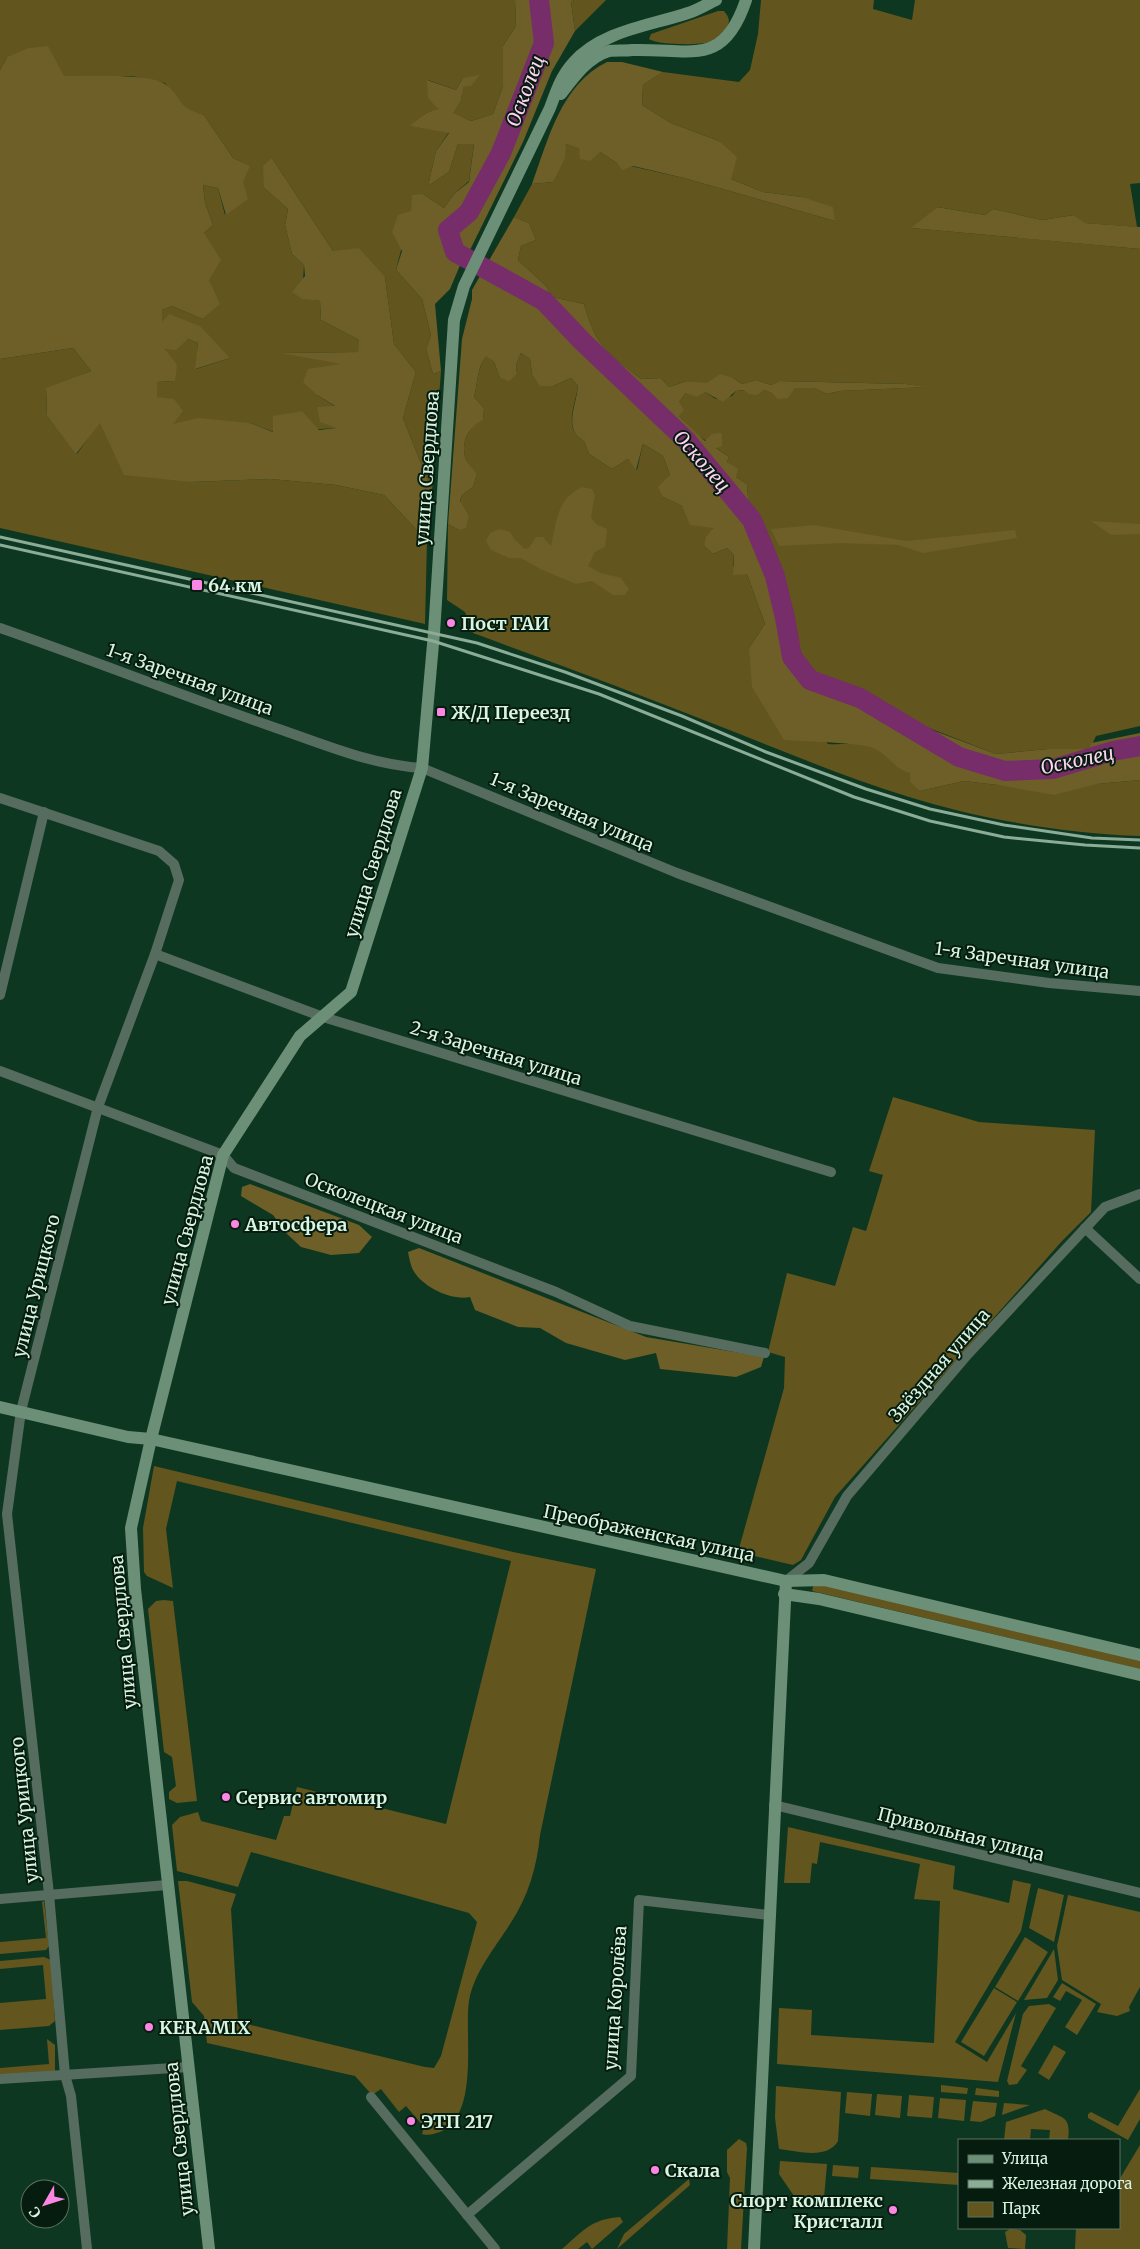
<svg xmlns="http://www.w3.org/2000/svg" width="1140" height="2249" font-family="Merriweather,serif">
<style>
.green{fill:#62551e}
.forest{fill:#6d5f27}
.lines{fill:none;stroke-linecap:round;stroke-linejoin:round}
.river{stroke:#772d69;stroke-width:20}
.street{stroke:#566c5e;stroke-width:10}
.secondary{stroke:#6c8f77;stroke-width:12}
.rail{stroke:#8bac97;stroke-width:3}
.poi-dot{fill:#fc86e4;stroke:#061c0f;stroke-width:2}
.labels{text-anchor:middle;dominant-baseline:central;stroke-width:4;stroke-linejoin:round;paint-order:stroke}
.street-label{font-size:18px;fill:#d9f4e1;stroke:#061c0f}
.poi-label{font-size:18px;font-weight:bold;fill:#d9f4e1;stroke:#061c0f;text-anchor:start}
.water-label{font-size:19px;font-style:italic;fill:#ffd3f3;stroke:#061c0f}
</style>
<rect width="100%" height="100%" fill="#0e3721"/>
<!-- green -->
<g class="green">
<path d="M0,0H515L516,26L503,46V86L493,114L471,121L452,113L461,101L463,78L456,90L428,80L438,110L426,113L410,126L449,132L436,151L428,186L449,172L458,144L474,143L469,181L454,194L444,208L423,194L411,211L396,270L422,299L431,335L426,349L433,374L441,371L432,491L403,418L416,372L394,344L385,277L333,251L272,158L264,188L288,209L285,225L292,254L304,265L302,298L320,301L321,320L359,340V352L283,353L342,364L317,395L336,407H317L337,428L274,432L250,423L172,424L157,397V382L174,381L165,348L188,339L198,343L196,369L230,358L162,322V310L172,306L202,319L209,280L204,233L213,225L205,203L203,185L218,188L225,215L249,166L233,158L204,115L186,110L165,83L132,76H64L7,57L0,70Z"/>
<path d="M574,0H606L575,31L571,2Z"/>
<path d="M761,0H874L873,9L912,20L915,0H1140V183L1130,184L1137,227L1084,223L1074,215L1042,220L993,209L985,215L937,207L912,228L1140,249V726L1096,736L1090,749H1048L996,754L916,723L863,695L811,676L795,654L790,616L779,573L748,497L747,484L736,477L727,462L729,457L698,435L679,416V402L686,393L705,392L716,399L732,396L736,391L745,390L748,394L764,390L773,393L795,388H814L827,394L840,391L925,387L906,384L779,381L771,385L756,380L742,384L733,378L707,384L687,381L669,387L661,378L641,379C607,352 596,347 584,304L552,297L546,286L518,260L521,246L536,240L529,223L514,217L532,184L553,182L566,144L600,152L617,163L684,178L835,221L802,197L763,192L731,179L719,141L671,123L642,105L643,85L663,72L739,82L750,70L758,34Z"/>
<path d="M718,11H724C729,17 731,21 726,29C723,34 718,39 712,41C701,46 658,45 649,39L651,34Z"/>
<path d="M73,348L91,371L46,389L47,416L77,454L99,422L191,482L271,479L336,485L384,495L427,541L425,624L0,528V359Z"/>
<path d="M521,353L530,359L532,374L553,386L571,378L578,386C575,406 563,430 584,441L589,454L612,469L628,459L637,470L643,444L663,456L670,475L663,497L682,506L713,528L704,546L713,554L727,548L734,555L733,566L747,574L765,624L749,648L828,744C841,745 860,742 872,747C888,752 894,771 911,773L920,791L964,781L998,785L1097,784L1140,780V836C1067,834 979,819 909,797C843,777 779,749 714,724C634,692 554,663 473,633L465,612L447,600L448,524L459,530L469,515L460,502L462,495L473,487L477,474C474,470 467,463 465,457C461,440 469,427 483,419L484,408L474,397C478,382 477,369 486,355L494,362L500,378L517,374L516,365Z"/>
<path d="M893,1097L979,1122L1095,1130L1091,1212L1062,1241L835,1497L801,1560L793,1565L738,1552L784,1388L785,1357L768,1352L787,1273L835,1286L853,1227L866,1231L883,1175L869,1171Z"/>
<path d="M154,1466L513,1552L596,1569L540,1835C537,1867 528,1897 510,1924C495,1948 474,1972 469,2001C464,2034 480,2115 440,2132C433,2134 429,2136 422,2134L424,2127L406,2106L399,2112L381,2089L372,2095L355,2076L207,2043L204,2016L192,2002L178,1881H187L236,1894L231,1909L238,2022L425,2067L434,2068L441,2056L477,1922L469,1913L251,1852L238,1887L177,1871L172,1825L180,1817L198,1812L201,1821L276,1840L284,1816H290L297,1787L446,1824L511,1561L177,1481L166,1529L173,1588L147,1576L144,1572L143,1528Z"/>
<path d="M814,1583L1140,1660V1669L812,1591Z"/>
<path d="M164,1600L173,1601L197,1801L177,1803L169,1799V1792L176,1786L172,1757L164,1752L148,1609L156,1601Z"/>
<path d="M788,1827L955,1866L953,1889L1009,1903L1013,1880L1031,1884L1021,1931L955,2042L987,2062L1016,2013L998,2082L777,2064L779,2008L812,2010L811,2035L934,2043L940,1901L914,1899L920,1864L820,1842L817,1864L812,1863L810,1883H784Z"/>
<path d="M1038,1888L1064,1895L1054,1942L1029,1928Z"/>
<path d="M1068,1895L1140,1912V1987L1129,2007L1130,2011L1117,2016L1097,2012L1101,2004L1062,1980L1057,1946Z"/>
<path d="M44,1901L49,1946L46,1950L0,1954V1942L46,1938L42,1902Z"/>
<path d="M1025,1937L1048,1952L1018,2001L995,1987Z"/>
<path d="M1054,1949L1058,1980L1047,1998L1024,2000Z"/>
<path d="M44,1957L51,1960L55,2021L49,2026L0,2030V2003L46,1999L43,1965L0,1969V1961Z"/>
<path d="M1062,1983L1096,2004L1077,2035L1065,2027L1082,2000L1066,1991L1060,2001L1053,1997Z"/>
<path d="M994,1988L1017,2002L984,2056L961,2042Z"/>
<path d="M1049,2004L1056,2008L1021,2066L1027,2070L1017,2084L1009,2085L1007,2081L1023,2014L1029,2006Z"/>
<path d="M47,2039L55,2045V2073L0,2076V2068L49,2064Z"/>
<path d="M1054,2045L1066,2052L1049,2080L1038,2073Z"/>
<path d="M941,2085L968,2088L967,2094L941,2092Z"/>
<path d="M776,2086L841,2092L838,2141C827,2160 798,2151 779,2149L775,2118Z"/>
<path d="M976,2088L999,2091V2097L975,2095Z"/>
<path d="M1140,2089V2119L1128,2140L1088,2118V2114L1091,2112L1118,2126Z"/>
<path d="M847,2092L872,2094L870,2116L845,2113Z"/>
<path d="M877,2094L902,2096L900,2118L875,2115Z"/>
<path d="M909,2095L934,2097L932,2118L907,2116Z"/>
<path d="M940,2098L966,2100L964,2121L938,2118Z"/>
<path d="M973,2101L997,2103L995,2116L981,2122L970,2121Z"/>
<path d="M1004,2103L1030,2105L1002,2115Z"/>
<path d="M1045,2109C1064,2119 1071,2116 1068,2140H1049L1050,2130L1031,2129L1030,2140H1004L1006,2122Z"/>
<path d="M739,2139L746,2143L747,2148L741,2249H727L730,2178L727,2172V2150Z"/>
<path d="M1140,2145V2249H1075L1076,2228H1119V2180Z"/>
<path d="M780,2161L827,2164L824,2198L794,2196L779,2174Z"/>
<path d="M833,2165L859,2167L858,2178L832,2176Z"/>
<path d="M871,2167L959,2173V2185L870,2179Z"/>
<path d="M689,2179L690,2185L617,2249L624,2234Z"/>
<path d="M620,2217L623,2222L592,2249L587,2242L578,2249H562C583,2231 591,2219 620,2217Z"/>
<path d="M1010,2229L1020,2230L1026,2235L1025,2249L1008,2248L1005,2232Z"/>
</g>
<!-- forest -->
<g class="forest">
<path d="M515,0H534L538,42L495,152L463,209L443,228L450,256L461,263L450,289L435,304L441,371L433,374L426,349L431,335L422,299L396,270L402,251L392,232L398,215L411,211L412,195L423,194L444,208L454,194L469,182L474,144H458L449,172L428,186L436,151L449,133L409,126L426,113L438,109L428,98L427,80L456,90L463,78L480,75L471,86L463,87L461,101L453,113L471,121L493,114L503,86V46L516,26Z"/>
<path d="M543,0H574L571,2L575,31L552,71L523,142L470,250L457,249L453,229L471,215L485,186L504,155L549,43Z"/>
<path d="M48,46L64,76C85,76 150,73 165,84C184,98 174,106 204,115L233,158L250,166L243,182L248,199L226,215L218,188L203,185L205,203L213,225L204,233L221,260L209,280L220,304L202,319L172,306L162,310V322L169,314L200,326L230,358L195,369L198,343L188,339L176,350L165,349L177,365L175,381L157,382V397L174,399L183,411L173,424L198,418L250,423L273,432V416L302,411L319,430L336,428L320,422L317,407L335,406L317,395L303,382L308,369L340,364L280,353L358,352L359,340L321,320L320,301L302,299L292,292L305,276L304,265L292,254L285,225L288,209L264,188L263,166L272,158L333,251L359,248L385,277L394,344L416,372L403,418L432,491L427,541L384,495L336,485L271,479L191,482L124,475L100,423L76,454L47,416L46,388L91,371L73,348L0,359V70L7,57L29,48Z"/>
<path d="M607,62H622L663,72L643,85L642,105L671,123L719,141L737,157L731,179L763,192L802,197L833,207L835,221L684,178L633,166L622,170L617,163L600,152L590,161L580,159L579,148L566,144L565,158L553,182L532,184C548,140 561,84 607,62Z"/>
<path d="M937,207L985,215L993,209L1042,220L1074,215L1085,223L1140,227V249L911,228Z"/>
<path d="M514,217L529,223L536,240L521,246L518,260L546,286L552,297L584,304C596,347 607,352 641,379L661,378L669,387L687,381L707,383L720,374L733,378L742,384L756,380L771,385L779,381L906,384L928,387L840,391L827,394L814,388H795L788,398L778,399L772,393L764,390L757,395L748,394L744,390L736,391L723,402L705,392L697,397L686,393L679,402L684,410L679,416L705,441L712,434L722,433V446L716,448L729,457L727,462L738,469L736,477L747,484L748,497L779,573L790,616L795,654L811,676L863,695L916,724L996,754L1048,749H1089L1091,743L1140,733V742L1090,749L1097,763L1140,752V780L1097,784L1054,795L998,785L964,781L920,791L910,782V773C895,771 888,754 873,748C863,743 801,741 784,740L752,687L749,648L765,624L747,574L733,575L734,555L727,548L713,554L704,546L706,537L713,528L690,525L682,506L663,497L658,487L670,475L663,456L643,444L636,470L628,459L612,469L589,454L584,441C563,430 576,406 578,386L571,378L553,386H540L532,374L530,359L521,353L516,365L517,374L509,381L500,378L494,362L486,356C477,368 478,382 474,397L484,408L483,420C469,427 461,440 465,457C467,463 474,469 477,474L473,487L462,495L460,501L469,515L466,528L459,530L448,524L462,339L472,299V290Z"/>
<path d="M582,487L592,489L595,495L591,517L596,524L607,529L605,547L595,552L588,566L601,573L621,578L629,589L625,595H613L592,581L576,584L540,569L521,558H509L491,550L486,541L490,533L499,529L510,532L515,540L525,549L529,548L536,537H543L551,546C557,521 556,500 582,487Z"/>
<path d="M1091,521L1140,524V534L1111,535Z"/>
<path d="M814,525L906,541L1015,530L1017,538L923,553L898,545L842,543L779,546L771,529Z"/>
<path d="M250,1184L359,1225L372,1237L359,1253L331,1255L301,1247L287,1234L273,1215L241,1196L242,1187Z"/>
<path d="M419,1248L646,1337L764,1357L761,1367L736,1377L660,1369L656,1353L625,1360L566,1343L540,1328L518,1327L475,1310L470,1297C451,1301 420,1286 412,1268C410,1263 409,1257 408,1252Z"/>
</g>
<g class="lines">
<!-- river -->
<path class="river" d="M539,0L544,43L501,153L469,212L448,230L455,252L544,301L583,342L686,440L752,520L775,576L785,618L792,657L810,680L860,698L959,757L1005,771L1053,769L1113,751L1140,746"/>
<!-- street -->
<g class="street">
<path d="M0,628C92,660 183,696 276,728C323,744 371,765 422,768L677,873L938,968L1049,983L1140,991"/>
<path d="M0,798L159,851L174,864L179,880L155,954L98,1107L21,1411L7,1514L49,1894L65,2075L71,2096L87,2249"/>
<path d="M155,954L323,1017L831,1172"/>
<path d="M0,995L44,812"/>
<path d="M0,1071L223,1155L234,1168L556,1292L630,1326L765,1353"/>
<path d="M1085,1228L1140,1279"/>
<path d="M786,1581L809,1563L847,1496L968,1354L1105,1207L1140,1194"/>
<path d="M774,1805L1140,1893"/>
<path d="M0,1899L167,1885"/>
<path d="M0,2079L189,2067"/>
<path d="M371,2097L495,2249"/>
<path d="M467,2215L631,2076L639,1900L769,1915"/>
</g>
<!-- secondary -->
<g class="secondary">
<path d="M561,94C573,78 588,57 609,51C615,50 625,51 632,50C690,48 723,69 746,0"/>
<path d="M0,1407L128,1437L151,1439L786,1581L824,1580L1140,1655"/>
<path d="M784,1594L819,1599L1140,1675"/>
<path d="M209,2249L135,1589L131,1528L151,1439L223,1155L300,1036L351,992L422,768L434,633L454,320L464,286L550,108C556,92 561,76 573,63C601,31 649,26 688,13C698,10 707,4 716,0"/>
<path d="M754,2249L786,1581"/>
</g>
<!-- rail -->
<g class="rail">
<path d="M0,537L477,643L565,672L682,716L766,752L866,789L930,809L1004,825L1092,838L1140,840"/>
<path d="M0,545L433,641L599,694L854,797L930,821L1004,837L1085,845L1140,848"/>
</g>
</g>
<!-- markers -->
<g class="poi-dot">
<rect x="191" y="579" width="12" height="12" rx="2.5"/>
<circle cx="451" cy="623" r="5"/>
<rect x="436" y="707" width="10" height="10" rx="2.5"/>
<circle cx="235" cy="1224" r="5"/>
<circle cx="226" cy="1797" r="5"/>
<circle cx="149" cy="2027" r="5"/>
<circle cx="411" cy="2121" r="5"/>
<circle cx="655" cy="2170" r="5"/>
<circle cx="893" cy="2210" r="5"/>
</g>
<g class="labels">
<!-- street labels -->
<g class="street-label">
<text transform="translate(427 468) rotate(-86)">улица Свердлова</text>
<text transform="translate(190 679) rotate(20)">1-я Заречная улица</text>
<text transform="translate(572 812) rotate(23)">1-я Заречная улица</text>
<text transform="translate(373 863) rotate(-73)">улица Свердлова</text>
<text transform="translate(1022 960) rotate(8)">1-я Заречная улица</text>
<text transform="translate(496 1053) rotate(17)">2-я Заречная улица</text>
<text transform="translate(384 1208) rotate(21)">Осколецкая улица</text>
<text transform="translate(187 1230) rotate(-75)">улица Свердлова</text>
<text transform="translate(36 1286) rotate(-76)">улица Урицкого</text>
<text transform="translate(939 1365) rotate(-49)">Звёздная улица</text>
<text transform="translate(649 1533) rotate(12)">Преображенская улица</text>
<text transform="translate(123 1632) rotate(-95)">улица Свердлова</text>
<text transform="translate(24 1810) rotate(-96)">улица Урицкого</text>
<text transform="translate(961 1834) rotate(14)">Привольная улица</text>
<text transform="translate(615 1998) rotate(-86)">улица Королёва</text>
<text transform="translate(179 2139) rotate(-96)">улица Свердлова</text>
</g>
<!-- poi labels -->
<g class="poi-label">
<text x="208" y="585">64 км</text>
<text x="461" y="623">Пост ГАИ</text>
<text x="451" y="712">Ж/Д Переезд</text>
<text x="245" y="1224">Автосфера</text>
<text x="236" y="1797">Сервис автомир</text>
<text x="159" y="2027">KERAMIX</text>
<text x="421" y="2121">ЭТП 217</text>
<text x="665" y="2170">Скала</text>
<text x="883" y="2200" text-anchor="end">Спорт комплекс<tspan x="883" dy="21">Кристалл</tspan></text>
</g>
<!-- water labels -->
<g class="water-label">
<text transform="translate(525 91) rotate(-69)">Осколец</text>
<text transform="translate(702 461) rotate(49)">Осколец</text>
<text transform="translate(1077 760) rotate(-12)">Осколец</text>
</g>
</g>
<!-- legend -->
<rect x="958" y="2139" width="162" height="90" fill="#061c0f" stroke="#5a7263"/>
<rect x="968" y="2155" width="25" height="8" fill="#6c8f77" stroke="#5a7263"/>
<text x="1002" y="2164" font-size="15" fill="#d9f4e1">Улица</text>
<rect x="968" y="2180" width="25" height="8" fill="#8bac97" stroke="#5a7263"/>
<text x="1002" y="2189" font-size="15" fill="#d9f4e1">Железная дорога</text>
<rect x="968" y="2202" width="25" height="15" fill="#62551e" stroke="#5a7263"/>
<text x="1002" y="2214" font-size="15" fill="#d9f4e1">Парк</text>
<!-- north arrow -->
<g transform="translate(45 2204) rotate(231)"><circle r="24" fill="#061c0f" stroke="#5a7263"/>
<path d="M0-4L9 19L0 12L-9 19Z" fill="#fc86e4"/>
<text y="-8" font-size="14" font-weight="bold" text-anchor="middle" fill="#d9f4e1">С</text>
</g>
</svg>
